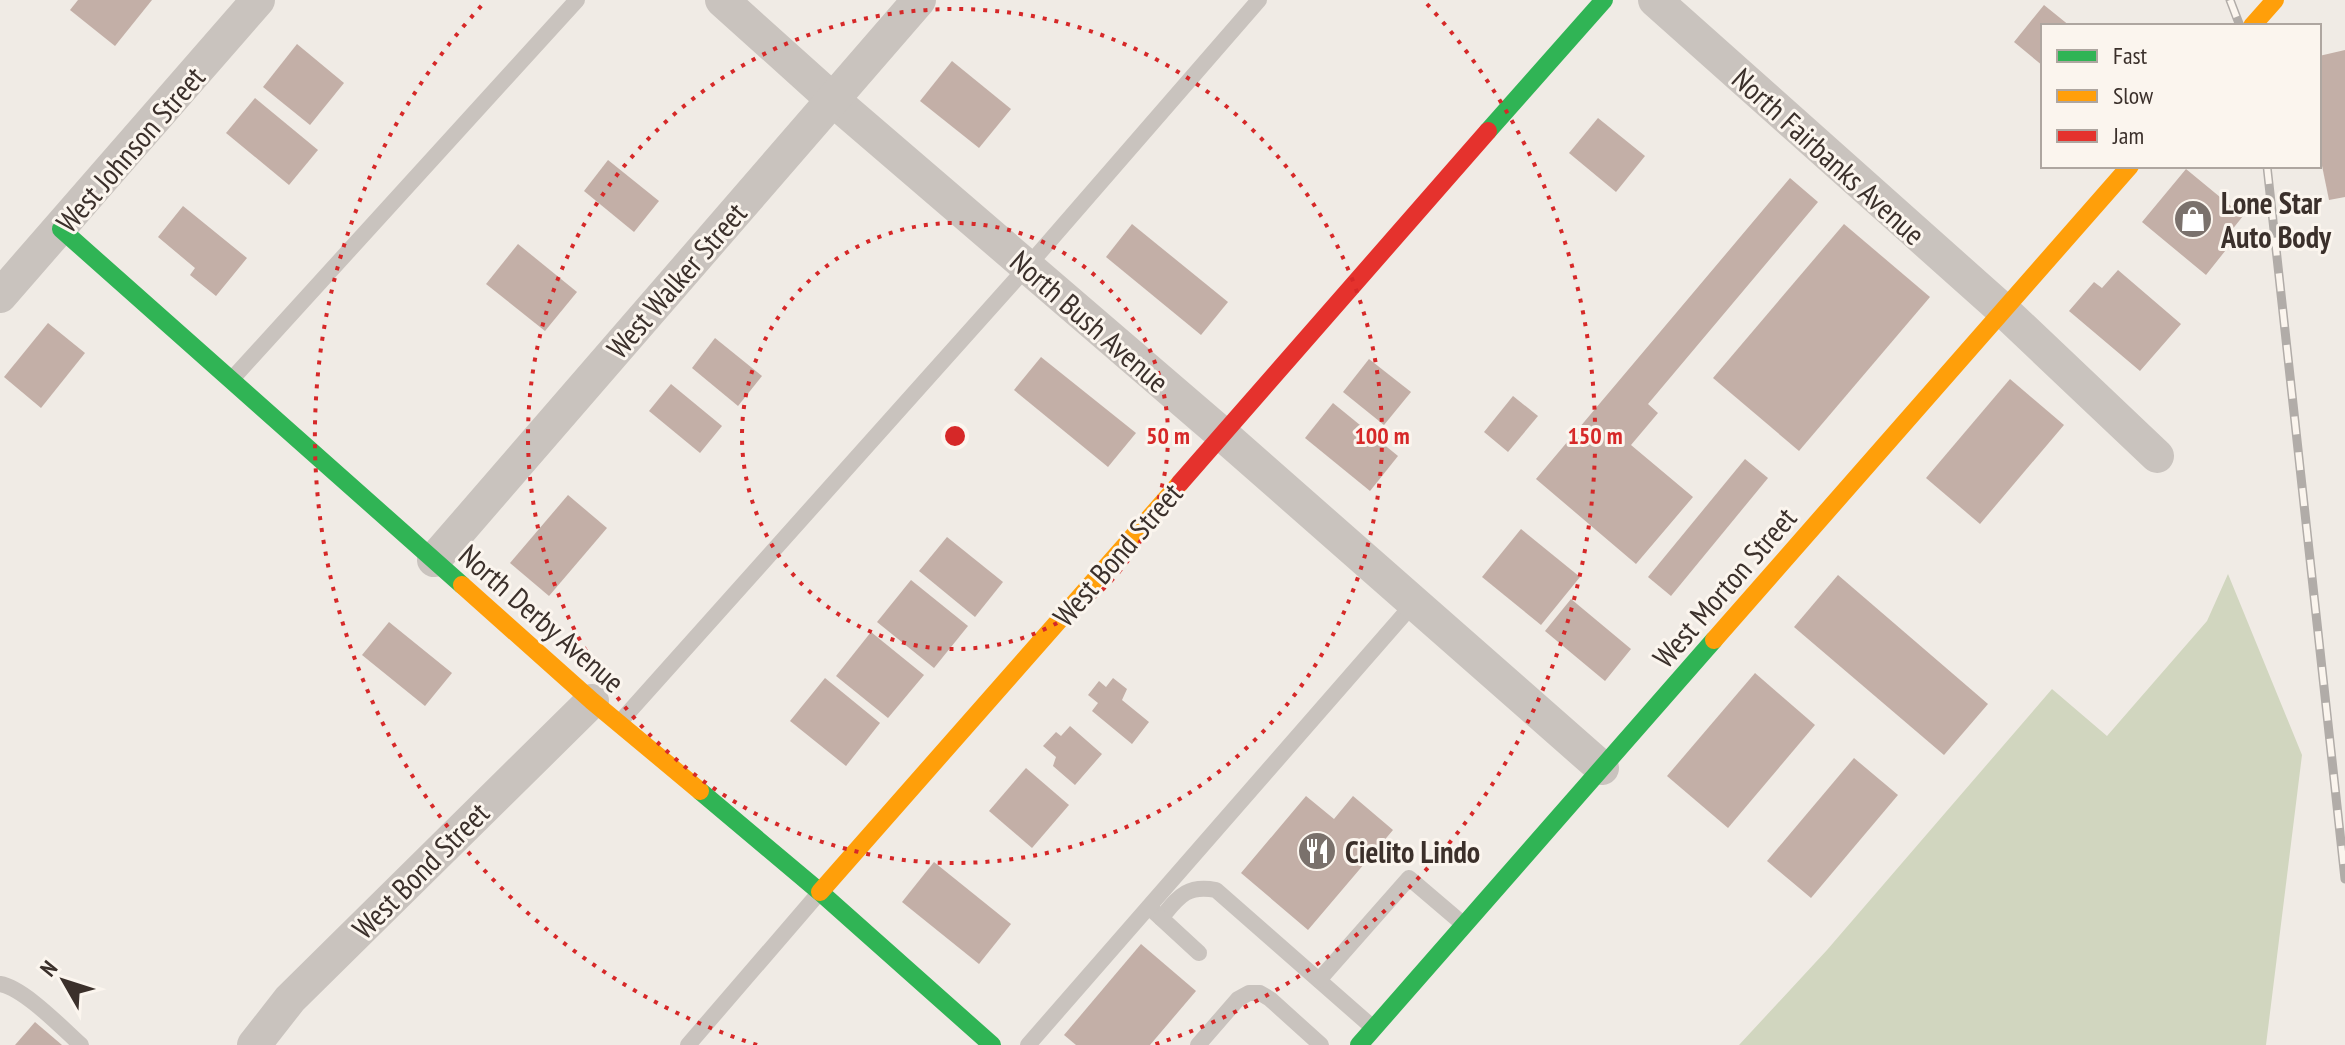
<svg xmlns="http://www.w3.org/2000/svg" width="2345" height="1045" font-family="'PT Sans Narrow',sans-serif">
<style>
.green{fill:#d1d6bf}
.building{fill:#c3afa7}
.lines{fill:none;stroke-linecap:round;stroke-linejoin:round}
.lane{stroke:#c9c3be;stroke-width:16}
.street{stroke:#c9c3be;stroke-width:34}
.fast{stroke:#30b455;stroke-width:18}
.slow{stroke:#ff9f0a;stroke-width:18}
.jam{stroke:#e5322d;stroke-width:18}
.rail-casing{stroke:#b1aca8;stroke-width:9}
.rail{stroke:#fbf5ee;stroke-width:6;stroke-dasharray:18;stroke-linecap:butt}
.ring{fill:none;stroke:#d62828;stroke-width:4;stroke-dasharray:4 8}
.labels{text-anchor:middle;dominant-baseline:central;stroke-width:6;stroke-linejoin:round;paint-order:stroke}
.street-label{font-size:30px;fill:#3b302b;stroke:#fbf5ee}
.poi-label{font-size:30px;font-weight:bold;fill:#3b302b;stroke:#fbf5ee;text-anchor:start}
.centre{fill:#d62828;stroke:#fbf5ee;stroke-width:4}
.ring-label{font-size:24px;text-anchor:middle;font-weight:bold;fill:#d62828;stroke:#fbf5ee;stroke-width:6;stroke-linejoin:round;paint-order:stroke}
</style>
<rect width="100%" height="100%" fill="#f0ebe5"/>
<!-- green -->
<path class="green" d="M2228,574L2302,755L2266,1045H1739L1827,950L2052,689L2107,736L2207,621Z"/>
<!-- building -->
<g class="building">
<path d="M78,0H152L115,46L70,10Z"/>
<path d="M2044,5L2070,26H2043V66L2014,42Z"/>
<path d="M297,44L344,83L310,125L263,87Z"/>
<path d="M2345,50V197L2329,200L2319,151V56Z"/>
<path d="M952,61L1011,109L979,148L920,101Z"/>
<path d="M255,98L318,150L289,185L226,133Z"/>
<path d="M1598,118L1645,156L1616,192L1569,153Z"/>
<path d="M608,160L659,201L634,232L584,191Z"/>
<path d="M2186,169L2243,216L2231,231L2237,236L2206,275L2142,222Z"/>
<path d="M1790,178L1818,202L1648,404L1658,413L1631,445L1693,497L1636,564L1536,479Z"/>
<path d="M183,206L247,258L216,296L190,275L195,268L158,237Z"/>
<path d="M1132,224L1228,302L1201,335L1106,257Z"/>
<path d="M1844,224L1930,297L1799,451L1713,378Z"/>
<path d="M518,244L577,292L545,331L486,284Z"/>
<path d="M2118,270L2181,324L2140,371L2069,311L2094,282L2102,288Z"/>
<path d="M48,323L85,353L41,408L4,377Z"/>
<path d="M715,338L762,376L738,406L692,368Z"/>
<path d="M1041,357L1136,433L1108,467L1014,390Z"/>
<path d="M1369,359L1411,392L1384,425L1343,392Z"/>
<path d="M2010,379L2064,425L1980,524L1926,478Z"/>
<path d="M671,384L722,426L700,453L649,411Z"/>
<path d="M1513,396L1538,416L1508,452L1484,432Z"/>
<path d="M1333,403L1398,456L1370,491L1305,438Z"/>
<path d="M1745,459L1768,478L1671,596L1648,577Z"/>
<path d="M568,495L607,528L549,596L510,563Z"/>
<path d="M1521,529L1580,577L1541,625L1482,577Z"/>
<path d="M947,537L1003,582L975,617L919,571Z"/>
<path d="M1838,575L1988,704L1944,755L1794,627Z"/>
<path d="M911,580L968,626L934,668L877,622Z"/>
<path d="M1571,599L1631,649L1605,681L1545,631Z"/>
<path d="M389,622L452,673L425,706L362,655Z"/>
<path d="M871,632L924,675L888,718L836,676Z"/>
<path d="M1755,673L1815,725L1728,828L1667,776Z"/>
<path d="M825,678L880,723L846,766L790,721Z"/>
<path d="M1113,678L1127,689L1122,700L1149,722L1132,744L1092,711L1098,703L1088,695L1099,681L1106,687Z"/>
<path d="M1070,726L1102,754L1075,785L1053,766L1056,757L1043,746L1056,732L1061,736Z"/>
<path d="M1854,758L1898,795L1811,898L1767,861Z"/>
<path d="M1026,768L1069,805L1032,848L989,811Z"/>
<path d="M1306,796L1334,819L1353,796L1393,830L1308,930L1241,873Z"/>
<path d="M934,862L1011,924L979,964L902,902Z"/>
<path d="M1141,944L1196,991L1150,1045H1076L1064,1035Z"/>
<path d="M35,1022L62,1045H15Z"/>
</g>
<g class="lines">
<!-- lane -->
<g class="lane">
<path d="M232,379L577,0"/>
<path d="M619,723L1027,267L1259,0"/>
<path d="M1149,907L1161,918C1178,898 1186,884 1216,890L1371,1026"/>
<path d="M1161,918L1199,953"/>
<path d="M1319,980L1409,878L1463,924"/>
<path d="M0,984C24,988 62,1028 81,1045"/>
<path d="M688,1045L819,893"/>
<path d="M1028,1045L1414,603"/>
<path d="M1198,1045L1238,999L1249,993H1260L1270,999L1321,1045"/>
</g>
<!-- street -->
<g class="street">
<path d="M722,0L832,99L1222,434L1602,768"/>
<path d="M1655,0L2004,311L2157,456"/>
<path d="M0,296L258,0"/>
<path d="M434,560L919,0"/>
<path d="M254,1045L290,999L592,701"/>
</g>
<!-- fast -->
<g class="fast">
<path d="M1488,131L1604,0"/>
<path d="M61,229L462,585"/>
<path d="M700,791L820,892L992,1045"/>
<path d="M1359,1045L1714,640"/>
</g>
<!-- slow -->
<g class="slow">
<path d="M2252,26L2275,0"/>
<path d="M462,585L592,701L700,791"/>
<path d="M1714,640L2130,166"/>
<path d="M820,892L1180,483"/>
</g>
<!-- jam -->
<path class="jam" d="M1180,483L1488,131"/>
<defs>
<g id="rail">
<path d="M2230,0L2240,26"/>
<path d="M2267,166L2345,879"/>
</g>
</defs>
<!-- rail casing -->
<use href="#rail" class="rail-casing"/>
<!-- rail -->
<use href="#rail" class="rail"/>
</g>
<!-- distance rings -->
<g class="ring">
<circle cx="955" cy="436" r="213"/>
<circle cx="955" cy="436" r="427"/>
<path d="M757 1045A640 640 0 0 1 483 4M1427 4A640 640 0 0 1 1153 1045"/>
</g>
<!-- icons -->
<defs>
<symbol id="shop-disc" viewBox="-11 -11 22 22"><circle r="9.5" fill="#7a716c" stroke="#fbf5ee"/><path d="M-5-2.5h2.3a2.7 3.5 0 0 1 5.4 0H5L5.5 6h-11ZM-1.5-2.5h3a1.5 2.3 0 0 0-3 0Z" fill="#fff"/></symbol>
<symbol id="restaurant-disc" viewBox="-11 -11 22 22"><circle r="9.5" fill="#7a716c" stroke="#fbf5ee"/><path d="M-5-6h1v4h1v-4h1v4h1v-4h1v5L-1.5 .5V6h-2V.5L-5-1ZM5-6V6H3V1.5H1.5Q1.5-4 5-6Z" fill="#fff"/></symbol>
</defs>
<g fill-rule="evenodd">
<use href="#shop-disc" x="2171" y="197" width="44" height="44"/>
<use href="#restaurant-disc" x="1295" y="829" width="44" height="44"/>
</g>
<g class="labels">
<!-- street labels -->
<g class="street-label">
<text transform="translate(130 149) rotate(-49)">West Johnson Street</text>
<text transform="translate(1829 156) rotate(42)">North Fairbanks Avenue</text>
<text transform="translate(676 280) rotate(-49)">West Walker Street</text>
<text transform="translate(1090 321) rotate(41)">North Bush Avenue</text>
<text transform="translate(1117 554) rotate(-49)">West Bond Street</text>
<text transform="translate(1724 587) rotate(-49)">West Morton Street</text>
<text transform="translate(542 618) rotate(41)">North Derby Avenue</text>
<text transform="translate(420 870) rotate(-45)">West Bond Street</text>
</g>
<!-- poi labels -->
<g class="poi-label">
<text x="2221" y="202">Lone Star<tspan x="2221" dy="34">Auto Body</tspan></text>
<text x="1345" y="851">Cielito Lindo</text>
</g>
</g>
<circle cx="955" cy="436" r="12" class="centre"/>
<g class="ring-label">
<text x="1168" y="444">50 m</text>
<text x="1382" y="444">100 m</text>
<text x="1595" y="444">150 m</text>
</g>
<!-- legend -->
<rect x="2041" y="24" width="280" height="144" fill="#fbf5ee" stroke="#aea6a0" stroke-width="2"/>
<rect x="2057" y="50" width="40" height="12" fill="#30b455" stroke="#aea6a0" stroke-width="2"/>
<text x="2113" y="64" font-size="24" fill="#3b302b">Fast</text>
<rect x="2057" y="90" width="40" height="12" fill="#ff9f0a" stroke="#aea6a0" stroke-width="2"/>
<text x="2113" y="104" font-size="24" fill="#3b302b">Slow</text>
<rect x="2057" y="130" width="40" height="12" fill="#e5322d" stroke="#aea6a0" stroke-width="2"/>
<text x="2113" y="144" font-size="24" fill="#3b302b">Jam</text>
<!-- north arrow -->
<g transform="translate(64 981) rotate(309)" stroke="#fbf5ee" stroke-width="6" paint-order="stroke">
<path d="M0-6L14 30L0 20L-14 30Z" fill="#3b302b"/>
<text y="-12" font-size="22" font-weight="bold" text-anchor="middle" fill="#3b302b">N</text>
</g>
</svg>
